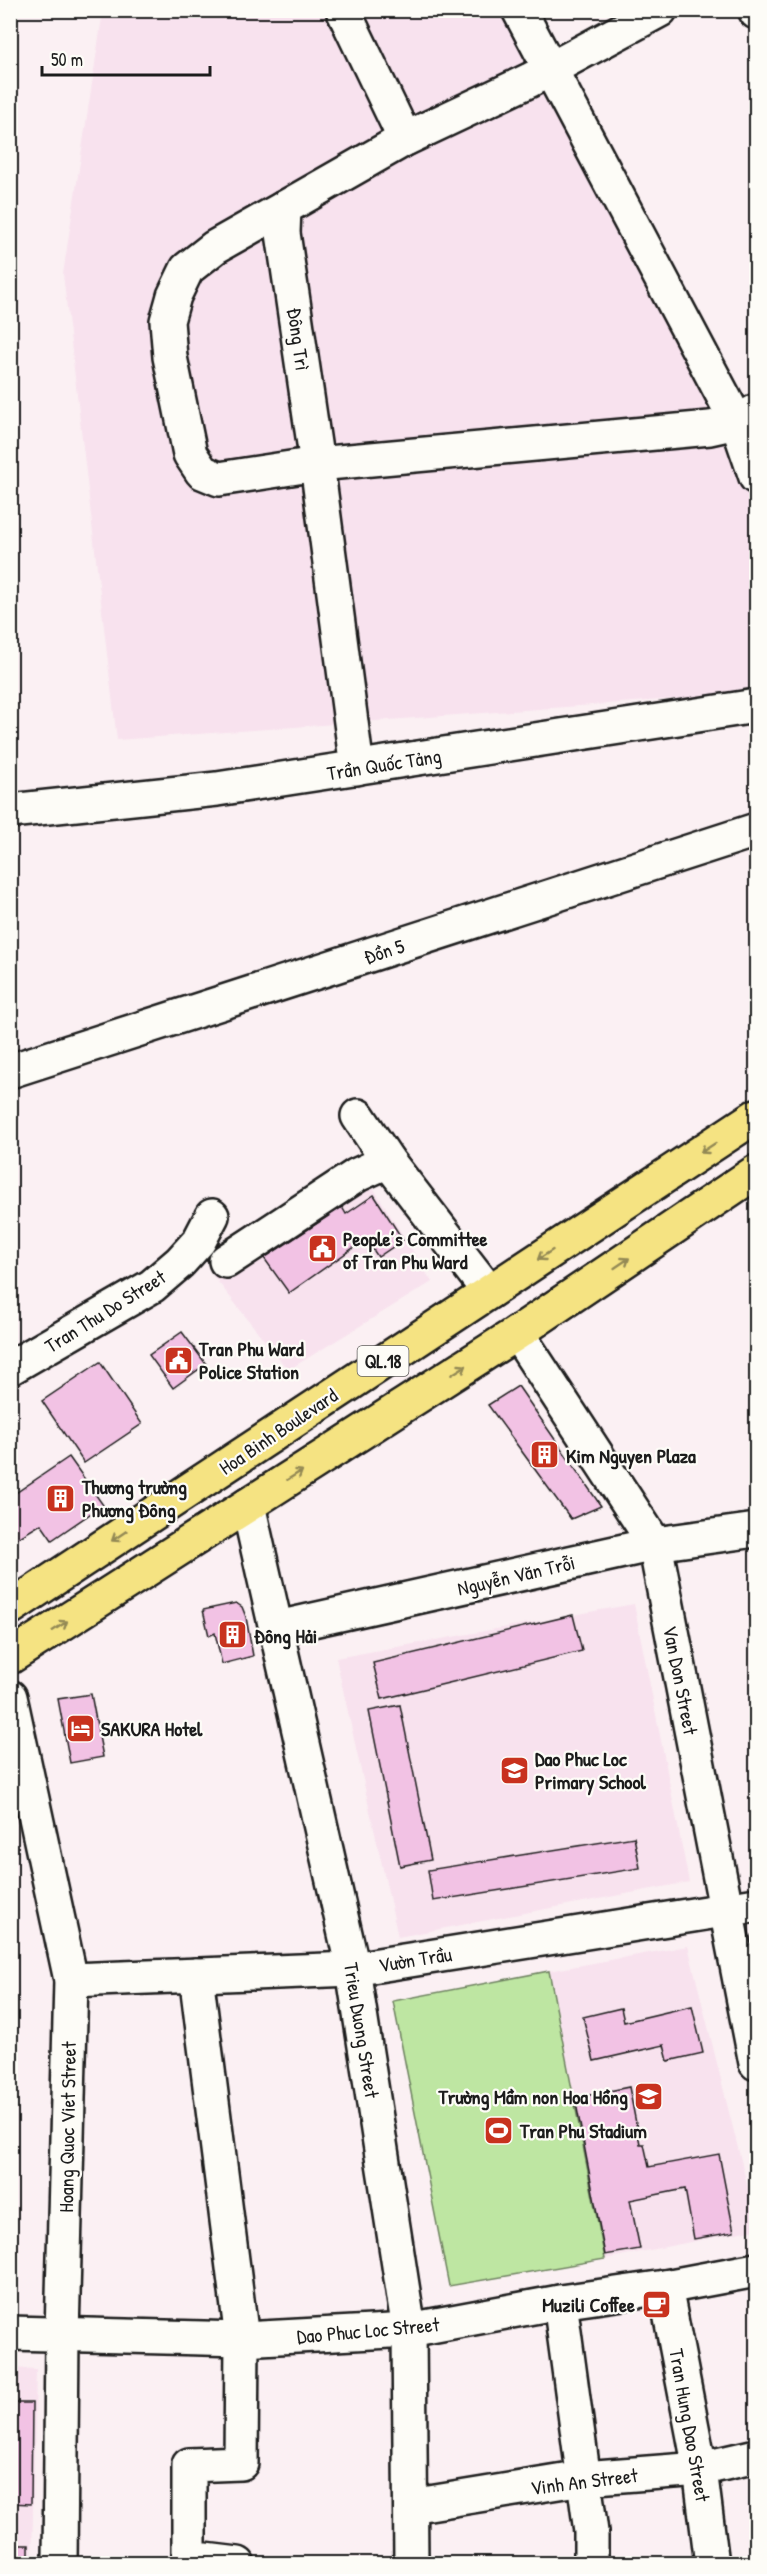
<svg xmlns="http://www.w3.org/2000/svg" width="767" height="2574" font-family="'Patrick Hand',sans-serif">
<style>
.built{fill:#f8e2ee}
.green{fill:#bee6a2;stroke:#6d815f;stroke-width:1.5}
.building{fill:#f2c2e4;stroke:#1c1c1c;stroke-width:1.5}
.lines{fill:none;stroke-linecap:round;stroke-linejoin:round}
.minor-casing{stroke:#1c1c1c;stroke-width:38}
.highway-casing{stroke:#1c1c1c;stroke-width:38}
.minor{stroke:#fdfcf7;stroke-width:33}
.highway{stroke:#f5e382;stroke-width:33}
.oneway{stroke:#938954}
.labels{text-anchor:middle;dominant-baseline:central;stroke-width:4.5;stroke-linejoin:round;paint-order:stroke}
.shield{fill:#fdfcf7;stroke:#605f5e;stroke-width:1.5}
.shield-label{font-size:18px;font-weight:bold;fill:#1c1c1c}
.street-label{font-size:20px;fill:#1c1c1c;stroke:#fdfcf7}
.poi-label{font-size:20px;font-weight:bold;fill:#1c1c1c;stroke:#fdfcf7;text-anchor:start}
</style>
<rect width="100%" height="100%" fill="#fbf0f3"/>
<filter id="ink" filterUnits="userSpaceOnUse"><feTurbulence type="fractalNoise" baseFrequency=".0167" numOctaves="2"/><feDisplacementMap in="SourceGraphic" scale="12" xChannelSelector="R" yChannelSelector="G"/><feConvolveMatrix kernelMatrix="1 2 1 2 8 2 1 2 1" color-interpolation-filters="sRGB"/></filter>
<g filter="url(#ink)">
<!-- built -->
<g class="built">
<path d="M103,11H520L735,426L756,506V693L117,740L63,274Z"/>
<path d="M374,1189L432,1282L288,1370L211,1273L320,1202Z"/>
<path d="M634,1604L689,1882L398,1937L336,1658Z"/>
<path d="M688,1946L756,2221V2229L605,2259L549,1971Z"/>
<path d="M11,2368L36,2369L32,2563L11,2564Z"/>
</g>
<!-- green -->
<path class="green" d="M549,1971L605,2259L449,2286L393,2001Z"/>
<!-- building -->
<g class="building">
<path d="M374,1195L403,1240L378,1257L366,1239L289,1293L264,1258L342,1207L346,1214Z"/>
<path d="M182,1332L206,1364L173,1388L149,1355Z"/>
<path d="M100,1362L142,1424L84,1463L42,1401Z"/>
<path d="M518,1386L601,1506L571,1519L488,1405Z"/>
<path d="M69,1457L103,1505L52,1540L41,1524L10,1543V1497Z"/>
<path d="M236,1603L242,1607L246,1617L253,1656L222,1664L215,1633L209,1636L203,1610Z"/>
<path d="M573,1615L582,1651L382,1699L373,1663Z"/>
<path d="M91,1694L103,1757L70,1763L58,1699Z"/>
<path d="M400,1705L431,1860L400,1866L369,1711Z"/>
<path d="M634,1837L640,1868L433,1901L428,1870Z"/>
<path d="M692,2006L703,2053L668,2061L664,2045L594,2061L583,2017L621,2008L624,2022Z"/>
<path d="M629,2087L640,2144H644L649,2167L719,2154L734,2232L694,2239L685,2189L630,2200L640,2249L605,2255L575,2098Z"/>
<path d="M10,2403H32L31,2504L10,2503Z"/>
<rect x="10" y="2545" width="19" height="19"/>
</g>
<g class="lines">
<defs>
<g id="minor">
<path d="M343,10L405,139"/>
<path d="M519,10L737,422L756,477"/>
<path d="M756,10V12"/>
<path d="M284,208L215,247L187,269L174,296L167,321L170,357L190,454L202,472L219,479L317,464L710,428L737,422L756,411"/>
<path d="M357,768L317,464L283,233L284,208L405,139L530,80L660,10"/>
<path d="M10,811L217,789L756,706"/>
<path d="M10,1071L756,830"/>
<path d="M358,1116L388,1161L489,1292"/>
<path d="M226,1261L357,1175L388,1161"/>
<path d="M517,1333L655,1544L756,2063"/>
<path d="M10,1368L152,1286L180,1262L199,1241L212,1216"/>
<path d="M248,1505L353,1969L409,2330L411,2564"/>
<path d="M277,1628L655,1544L756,1530"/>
<path d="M10,1697L71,1980L62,2335L60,2564"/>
<path d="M196,1975L242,2339L241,2463L189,2465V2558L238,2564"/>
<path d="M71,1980L353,1969L756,1905"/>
<path d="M665,2287L700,2469L712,2564"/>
<path d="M560,2302L591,2532V2564"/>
<path d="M10,2333L242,2339L409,2330L560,2302L665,2287L756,2270"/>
<path d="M411,2506L583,2478L700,2469L756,2456"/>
</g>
<g id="highway">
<path d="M10,1608L756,1116"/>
<path d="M10,1657L517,1333L756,1172"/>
</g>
</defs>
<!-- minor casing -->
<use href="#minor" class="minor-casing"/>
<!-- highway casing -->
<use href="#highway" class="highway-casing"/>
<!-- minor -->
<use href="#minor" class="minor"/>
<!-- highway -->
<use href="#highway" class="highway"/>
</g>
<!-- one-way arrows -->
<defs><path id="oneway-shaft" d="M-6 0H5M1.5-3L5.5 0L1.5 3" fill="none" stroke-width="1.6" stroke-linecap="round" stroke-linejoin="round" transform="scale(1.5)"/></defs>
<g class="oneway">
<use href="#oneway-shaft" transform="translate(708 1148) rotate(147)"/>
<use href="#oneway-shaft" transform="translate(545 1255) rotate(147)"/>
<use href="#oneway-shaft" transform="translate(622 1263) rotate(-34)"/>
<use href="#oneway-shaft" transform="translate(459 1370) rotate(-32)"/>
<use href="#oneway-shaft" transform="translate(295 1475) rotate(-32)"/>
<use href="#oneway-shaft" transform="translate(119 1536) rotate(146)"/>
<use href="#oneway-shaft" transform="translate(60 1626) rotate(-33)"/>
</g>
</g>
<!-- icons -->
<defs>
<symbol id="civic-square" viewBox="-11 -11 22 22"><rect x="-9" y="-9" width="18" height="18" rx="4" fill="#c8321e" stroke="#fdfcf7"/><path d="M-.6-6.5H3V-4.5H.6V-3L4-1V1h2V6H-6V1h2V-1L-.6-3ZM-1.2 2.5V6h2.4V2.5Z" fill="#fff"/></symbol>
<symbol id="building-square" viewBox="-11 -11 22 22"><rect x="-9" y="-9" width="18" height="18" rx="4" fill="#c8321e" stroke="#fdfcf7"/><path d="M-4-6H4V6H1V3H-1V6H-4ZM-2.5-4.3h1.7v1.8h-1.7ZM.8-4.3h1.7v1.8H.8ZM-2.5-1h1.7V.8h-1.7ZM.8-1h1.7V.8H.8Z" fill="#fff"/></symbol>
<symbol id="hotel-square" viewBox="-11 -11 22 22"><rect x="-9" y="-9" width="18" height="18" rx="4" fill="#c8321e" stroke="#fdfcf7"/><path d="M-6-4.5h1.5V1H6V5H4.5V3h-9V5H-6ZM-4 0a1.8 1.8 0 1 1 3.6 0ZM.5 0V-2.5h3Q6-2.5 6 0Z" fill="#fff"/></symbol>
<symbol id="school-square" viewBox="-11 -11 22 22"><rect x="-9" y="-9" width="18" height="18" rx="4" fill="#c8321e" stroke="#fdfcf7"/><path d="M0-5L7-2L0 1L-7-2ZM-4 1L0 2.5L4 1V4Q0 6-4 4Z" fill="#fff"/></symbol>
<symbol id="stadium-square" viewBox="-11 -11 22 22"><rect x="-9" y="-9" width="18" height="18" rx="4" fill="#c8321e" stroke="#fdfcf7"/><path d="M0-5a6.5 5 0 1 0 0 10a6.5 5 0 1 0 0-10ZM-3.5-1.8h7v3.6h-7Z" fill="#fff"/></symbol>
<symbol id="cafe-square" viewBox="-11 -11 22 22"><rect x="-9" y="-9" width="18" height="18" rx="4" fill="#c8321e" stroke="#fdfcf7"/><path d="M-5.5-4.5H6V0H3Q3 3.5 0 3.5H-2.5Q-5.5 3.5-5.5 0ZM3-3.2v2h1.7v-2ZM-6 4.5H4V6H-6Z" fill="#fff"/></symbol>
</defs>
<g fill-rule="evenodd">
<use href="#civic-square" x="306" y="1232" width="33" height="33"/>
<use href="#civic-square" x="162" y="1344" width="33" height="33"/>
<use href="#building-square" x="528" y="1438" width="33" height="33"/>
<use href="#building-square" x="44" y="1482" width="33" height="33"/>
<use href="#building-square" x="216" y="1618" width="33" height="33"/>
<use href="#hotel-square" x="64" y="1712" width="33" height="33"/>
<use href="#school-square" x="498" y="1754" width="33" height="33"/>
<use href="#school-square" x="632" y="2080" width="33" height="33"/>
<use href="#stadium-square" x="482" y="2114" width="33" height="33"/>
<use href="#cafe-square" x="640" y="2288" width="33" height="33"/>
</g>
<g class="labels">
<!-- shield labels -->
<rect class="shield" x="357.5" y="1346" width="51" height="30" rx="4.5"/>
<g class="shield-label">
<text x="383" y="1361">QL.18</text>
</g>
<!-- street labels -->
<g class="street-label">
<text transform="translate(299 339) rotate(82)">Đông Trì</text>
<text transform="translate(384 764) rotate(-9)">Trần Quốc Tảng</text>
<text transform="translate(384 951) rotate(-18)">Đồn 5</text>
<text transform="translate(105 1311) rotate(-32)">Tran Thu Do Street</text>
<text transform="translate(278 1431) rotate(-34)">Hoa Binh Boulevard</text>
<text transform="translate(516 1575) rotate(-13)">Nguyễn Văn Trỗi</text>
<text transform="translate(681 1680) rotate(79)">Van Don Street</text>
<text transform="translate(415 1959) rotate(-9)">Vườn Trầu</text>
<text transform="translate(362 2030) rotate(81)">Trieu Duong Street</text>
<text transform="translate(67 2127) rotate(-89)">Hoang Quoc Viet Street</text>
<text transform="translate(368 2330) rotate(-5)">Dao Phuc Loc Street</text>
<text transform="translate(690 2425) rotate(80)">Tran Hung Dao Street</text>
<text transform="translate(584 2481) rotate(-7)">Vinh An Street</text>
</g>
<!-- poi labels -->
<g class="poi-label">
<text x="343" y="1238">People’s Committee<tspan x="343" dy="23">of Tran Phu Ward</tspan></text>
<text x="199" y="1348">Tran Phu Ward<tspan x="199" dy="23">Police Station</tspan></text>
<text x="566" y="1455">Kim Nguyen Plaza</text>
<text x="82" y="1486">Thương trường<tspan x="82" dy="23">Phương Đông</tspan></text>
<text x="254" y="1635">Đông Hải</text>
<text x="101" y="1728">SAKURA Hotel</text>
<text x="535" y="1758">Dao Phuc Loc<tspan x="535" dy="23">Primary School</tspan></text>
<text x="628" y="2096" text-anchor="end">Trường Mầm non Hoa Hồng</text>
<text x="520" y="2130">Tran Phu Stadium</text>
<text x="635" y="2304" text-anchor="end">Muzili Coffee</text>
</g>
</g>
<!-- margin -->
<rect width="767" height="2574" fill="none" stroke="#fdfcf7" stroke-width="36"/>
<rect x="18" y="18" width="731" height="2538" fill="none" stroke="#1c1c1c" stroke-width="2" filter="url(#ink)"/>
<!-- scale -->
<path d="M42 66v9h168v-9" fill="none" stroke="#1c1c1c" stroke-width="3"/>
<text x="51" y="66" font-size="18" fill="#1c1c1c" stroke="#fdfcf7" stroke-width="4.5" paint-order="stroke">50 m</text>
</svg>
